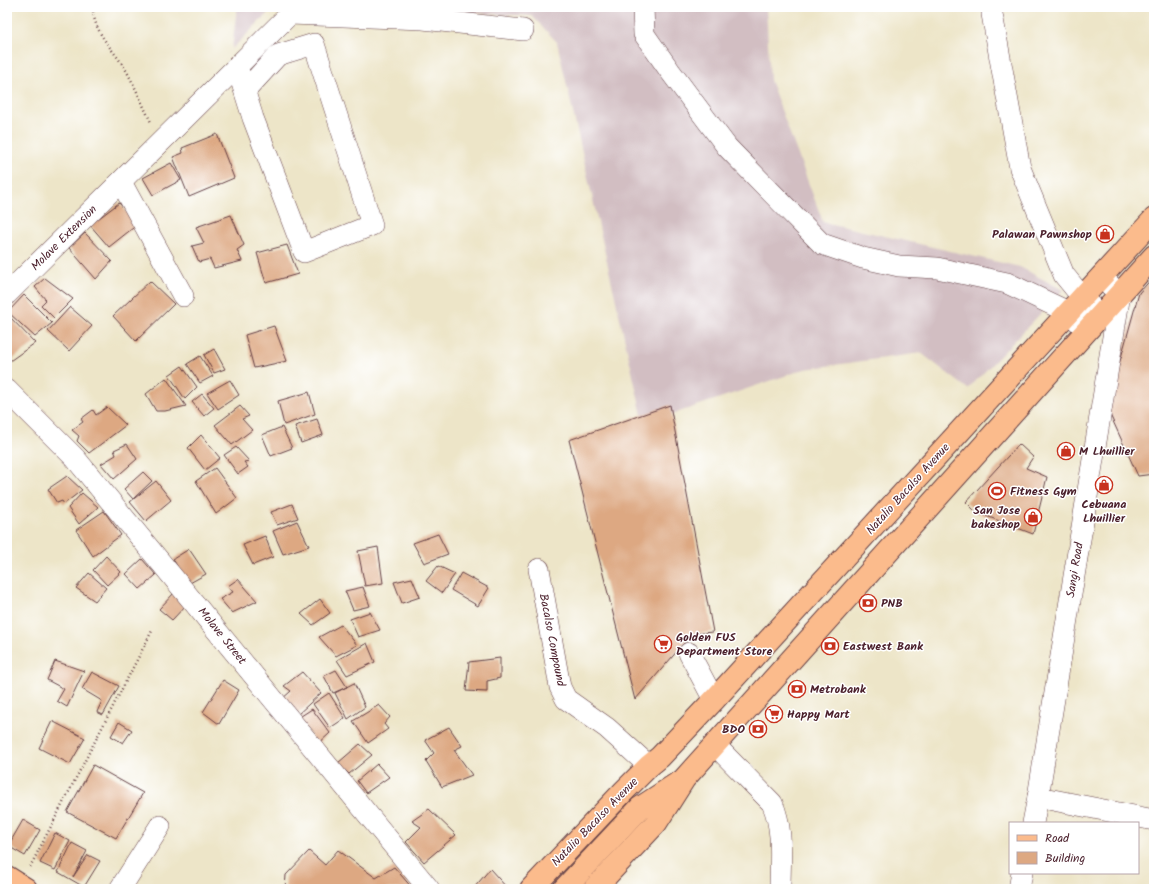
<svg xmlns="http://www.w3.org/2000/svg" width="1161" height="896" font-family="Kalam,sans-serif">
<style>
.industrial{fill:#d2bec2}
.building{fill:#dda882}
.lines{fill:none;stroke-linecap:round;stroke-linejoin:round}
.minor-casing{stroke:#623d43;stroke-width:22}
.major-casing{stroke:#623d43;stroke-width:24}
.path{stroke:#623d43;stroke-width:2.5;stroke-dasharray:1 3;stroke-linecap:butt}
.minor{stroke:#fff;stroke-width:21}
.major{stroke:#fbbb8c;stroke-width:22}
.labels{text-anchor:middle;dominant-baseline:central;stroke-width:3;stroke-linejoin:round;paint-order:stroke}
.poi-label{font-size:12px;font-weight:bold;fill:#4a1f2b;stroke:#fff;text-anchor:start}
.street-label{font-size:12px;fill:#4a1f2b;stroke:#fff}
</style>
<rect width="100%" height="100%" fill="#fff"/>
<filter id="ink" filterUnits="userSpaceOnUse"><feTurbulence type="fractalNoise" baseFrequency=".025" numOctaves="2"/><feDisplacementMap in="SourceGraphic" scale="8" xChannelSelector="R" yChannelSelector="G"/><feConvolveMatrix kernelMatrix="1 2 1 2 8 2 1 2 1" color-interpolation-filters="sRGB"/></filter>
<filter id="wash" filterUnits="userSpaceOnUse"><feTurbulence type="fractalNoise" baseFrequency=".012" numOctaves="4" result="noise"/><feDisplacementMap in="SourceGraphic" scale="16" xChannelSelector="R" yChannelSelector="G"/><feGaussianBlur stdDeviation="0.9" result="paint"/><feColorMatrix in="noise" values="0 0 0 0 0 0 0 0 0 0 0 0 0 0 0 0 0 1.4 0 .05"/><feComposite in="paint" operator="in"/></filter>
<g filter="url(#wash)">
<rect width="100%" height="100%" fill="#ede5c8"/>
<!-- industrial -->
<g class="industrial">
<path d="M237,7H274L232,49Z"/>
<path d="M342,7H766L770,80L823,222L1020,267L1063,290L968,389L921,353L805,369L644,424L557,42L532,16Z"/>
</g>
<g id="blocks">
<!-- building -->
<g class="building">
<path d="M217,134L234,178L189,197L173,157L183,153L182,148Z"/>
<path d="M171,163L181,180L153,195L143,178Z"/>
<path d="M119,203L138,224L109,247L90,225Z"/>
<path d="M231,215L244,245L237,250L242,261L214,268L210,259L199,262L192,246L204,243L196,227Z"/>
<path d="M85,233L112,261L96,279L69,248Z"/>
<path d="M287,245L298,274L266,283L257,253Z"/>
<path d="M1154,276V474L1138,476L1107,408L1139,293Z"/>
<path d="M45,278L73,299L54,318L41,305L46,300L35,287Z"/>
<path d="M150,281L174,304L136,341L113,316Z"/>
<path d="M24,295L52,323L35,337L8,312Z"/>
<path d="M70,307L92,326L69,351L48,331Z"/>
<path d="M7,314L35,343L7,363Z"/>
<path d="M274,326L287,361L254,368L245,335Z"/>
<path d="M214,349L225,369L214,373L204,355Z"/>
<path d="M200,356L213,376L200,383L187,364Z"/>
<path d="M182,366L197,387L185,399L169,375Z"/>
<path d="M166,378L186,406L165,411H156L146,394Z"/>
<path d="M230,380L239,395L218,409L207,393Z"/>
<path d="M309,392L315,414L284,425L278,401Z"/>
<path d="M202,394L214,408L204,416L192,402Z"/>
<path d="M670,405L713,632L692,634L635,700L569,440Z"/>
<path d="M240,406L249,416L242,419L252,430L232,445L215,425Z"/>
<path d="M107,407L126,425L89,453L77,441L79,436L72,430L83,422L81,419L93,410L96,415Z"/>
<path d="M317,419L323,435L301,443L295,426Z"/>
<path d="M282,427L292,448L271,456L262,435Z"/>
<path d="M201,435L220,458L205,470L188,448Z"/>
<path d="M127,444L137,459L114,479L101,464L116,455L114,450Z"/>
<path d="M1019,444L1033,457L1026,468L1047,477L1033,534L976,512L966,502Z"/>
<path d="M236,447L249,461L244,462L248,467L238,474L224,455Z"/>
<path d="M215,468L237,498L216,514L196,481Z"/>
<path d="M143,472L152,481L133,499L124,489Z"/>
<path d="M67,476L82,490L64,504L62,501L57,503L48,489Z"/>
<path d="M156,481L171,500L146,521L130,502Z"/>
<path d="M82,493L98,507L79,524L68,508Z"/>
<path d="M292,504L298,518L277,525L271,512Z"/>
<path d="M104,511L121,535L93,556L76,530Z"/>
<path d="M297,521L309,546L283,554L273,531Z"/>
<path d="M438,534L448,554L424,563L413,543Z"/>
<path d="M265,536L273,557L253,565L243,545Z"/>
<path d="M378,547L383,583L365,586L358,551Z"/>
<path d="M189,549L206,574L188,584L173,559Z"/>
<path d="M106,556L121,572L107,585L93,570Z"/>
<path d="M142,559L156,575L140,589L126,574Z"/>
<path d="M438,566L455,574L442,593L426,581Z"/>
<path d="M89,573L106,588L95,601L76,588Z"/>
<path d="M461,573L489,588L478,606L451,590Z"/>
<path d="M412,578L420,597L402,603L394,582Z"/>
<path d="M238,579L257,601L232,613L220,599L233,592L228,586Z"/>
<path d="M363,587L370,606L353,610L345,591Z"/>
<path d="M175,592L188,603L172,620L159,609Z"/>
<path d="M320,599L330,613L313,625L301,614Z"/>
<path d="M370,612L380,630L358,637L350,619Z"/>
<path d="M341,625L357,645L336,656L319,637Z"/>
<path d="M367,643L375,662L347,675L337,660Z"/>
<path d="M500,658V678L487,681V692L466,691L469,662Z"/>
<path d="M55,661L84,671L67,707L57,701L64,689L47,680Z"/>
<path d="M336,670L347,687L333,693L324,676Z"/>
<path d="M92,672L119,686L103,715L97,712L102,701L82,689Z"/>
<path d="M302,672L321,693L297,715L281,700L291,691L284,686Z"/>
<path d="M223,680L239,690L219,724L203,712Z"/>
<path d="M354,683L365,707L348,719L335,693Z"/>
<path d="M329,693L345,718L330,728L313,704Z"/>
<path d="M379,705L390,717L384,724L388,729L368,743L353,721Z"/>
<path d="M312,709L330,733L317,745L298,718Z"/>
<path d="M52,721L85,738L70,764L39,748Z"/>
<path d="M119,722L132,730L123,743L111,736Z"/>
<path d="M449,727L462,746L454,750L472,775L442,787L426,761L434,753L425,740Z"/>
<path d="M360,744L372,755L349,774L338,763Z"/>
<path d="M377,764L389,777L366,793L357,781Z"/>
<path d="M93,765L143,793L116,838L67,812Z"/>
<path d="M429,809L456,835L424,862L406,842L421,827L412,821Z"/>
<path d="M23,820L40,830L25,856L8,846Z"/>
<path d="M55,833L70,841L55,870L40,863Z"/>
<path d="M72,843L87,851L73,877L88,855L100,861L84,887L58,872Z"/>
<path d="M338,850L376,878L394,867L413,889H285L286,875L309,851L325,865Z"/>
<path d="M490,869L508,889H473Z"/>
</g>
</g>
</g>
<g filter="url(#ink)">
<use href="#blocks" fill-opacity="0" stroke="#623d43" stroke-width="1"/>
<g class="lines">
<defs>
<g id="minor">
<path d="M643,7L644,34L670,71L727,147L822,244L863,258L899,266L937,268L1007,283L1068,312L1087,330"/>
<path d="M992,7V14L1020,168L1064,275L1082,297L1100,316"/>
<path d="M237,67L253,118L304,252L372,225L314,44L278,55L245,91"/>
<path d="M121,182L183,296"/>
<path d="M7,294L290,14L423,19L523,30"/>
<path d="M7,390L75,458L429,889"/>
<path d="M539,569L560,687L566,699L607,728L649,766"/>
<path d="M689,653L714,700"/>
<path d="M715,745L772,803C784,829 780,861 780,889"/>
<path d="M1038,797L1154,820"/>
<path d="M1033,823L1038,797L1120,294L1101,277"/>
<path d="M120,889L160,826"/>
<path d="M1019,889L1022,873"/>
</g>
<g id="major">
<path d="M7,877L26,889"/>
<path d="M531,889L623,792L649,766L660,757L714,700L1154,219"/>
<path d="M564,889L640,808L678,783"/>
<path d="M594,889L656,823L684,779L1154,256"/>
</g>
</defs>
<!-- minor casing -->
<use href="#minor" class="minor-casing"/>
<!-- major casing -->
<use href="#major" class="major-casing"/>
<!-- path -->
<g class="path">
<path d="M93,7C93,34 115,50 127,72C136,88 143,106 151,122"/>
<path d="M30,867L153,629"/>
</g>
<!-- minor -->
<use href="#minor" class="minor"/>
<!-- major -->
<use href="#major" class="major"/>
</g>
</g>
<!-- icons -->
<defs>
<symbol id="shop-ring" viewBox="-11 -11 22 22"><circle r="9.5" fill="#fff" stroke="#c8321e" stroke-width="1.5"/><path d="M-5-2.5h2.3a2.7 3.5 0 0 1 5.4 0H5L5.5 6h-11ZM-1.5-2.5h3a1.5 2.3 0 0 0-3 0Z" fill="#c8321e"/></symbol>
<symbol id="stadium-ring" viewBox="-11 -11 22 22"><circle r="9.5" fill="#fff" stroke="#c8321e" stroke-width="1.5"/><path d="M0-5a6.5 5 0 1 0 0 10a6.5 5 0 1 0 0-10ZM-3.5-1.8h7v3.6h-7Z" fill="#c8321e"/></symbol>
<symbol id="bank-ring" viewBox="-11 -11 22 22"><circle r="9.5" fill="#fff" stroke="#c8321e" stroke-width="1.5"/><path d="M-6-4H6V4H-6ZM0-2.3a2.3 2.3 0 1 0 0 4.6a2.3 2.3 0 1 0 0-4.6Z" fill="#c8321e"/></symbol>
<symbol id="supermarket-ring" viewBox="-11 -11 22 22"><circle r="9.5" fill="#fff" stroke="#c8321e" stroke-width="1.5"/><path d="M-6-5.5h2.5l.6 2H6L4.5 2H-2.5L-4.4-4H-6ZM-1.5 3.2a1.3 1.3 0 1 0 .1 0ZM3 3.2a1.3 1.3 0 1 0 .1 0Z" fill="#c8321e"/></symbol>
</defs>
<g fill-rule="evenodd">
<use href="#shop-ring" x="1095" y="224" width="20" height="20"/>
<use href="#shop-ring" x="1056" y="441" width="20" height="20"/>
<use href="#shop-ring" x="1094" y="475" width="20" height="20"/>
<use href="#stadium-ring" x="987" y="481" width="20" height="20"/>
<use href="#shop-ring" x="1023" y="507" width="20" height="20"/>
<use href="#bank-ring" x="858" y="593" width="20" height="20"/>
<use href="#supermarket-ring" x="653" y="634" width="20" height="20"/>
<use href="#bank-ring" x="820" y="636" width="20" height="20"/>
<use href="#bank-ring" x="787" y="679" width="20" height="20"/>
<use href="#supermarket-ring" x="764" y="704" width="20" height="20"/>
<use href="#bank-ring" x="748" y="719" width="20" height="20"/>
</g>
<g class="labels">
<!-- poi labels -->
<g class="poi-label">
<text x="1092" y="234" text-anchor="end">Palawan Pawnshop</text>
<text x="1079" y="451">M Lhuillier</text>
<text x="1010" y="491">Fitness Gym</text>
<text x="1104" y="504" text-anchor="middle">Cebuana<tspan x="1104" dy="14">Lhuillier</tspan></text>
<text x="1020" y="510" text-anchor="end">San Jose<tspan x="1020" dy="14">bakeshop</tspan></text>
<text x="881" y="603">PNB</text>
<text x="676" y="637">Golden FUS<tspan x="676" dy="14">Department Store</tspan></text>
<text x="843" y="646">Eastwest Bank</text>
<text x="810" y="689">Metrobank</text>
<text x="787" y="714">Happy Mart</text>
<text x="745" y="729" text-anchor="end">BDO</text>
</g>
<!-- street labels -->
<g class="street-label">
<text transform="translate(64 238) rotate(-45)">Molave Extension</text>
<text transform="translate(908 489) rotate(-48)">Natalio Bacalso Avenue</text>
<text transform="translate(1075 570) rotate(-81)">Sangi Road</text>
<text transform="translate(222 636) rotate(51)">Molave Street</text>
<text transform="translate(552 640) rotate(79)">Bacalso Compound</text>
<text transform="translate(595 822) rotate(-46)">Natalio Bacalso Avenue</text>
</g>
</g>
<!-- margin -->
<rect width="1161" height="896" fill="none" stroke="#fff" stroke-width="24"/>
<!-- legend -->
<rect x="1009" y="822" width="130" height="52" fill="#ffffff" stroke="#b7a5aa"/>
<rect x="1017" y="835" width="20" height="6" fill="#fbbb8c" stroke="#b7a5aa"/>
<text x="1045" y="842" font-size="12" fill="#4a1f2b">Road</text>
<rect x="1017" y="852" width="20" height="12" fill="#dda882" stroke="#b7a5aa"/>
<text x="1045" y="862" font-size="12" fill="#4a1f2b">Building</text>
</svg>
